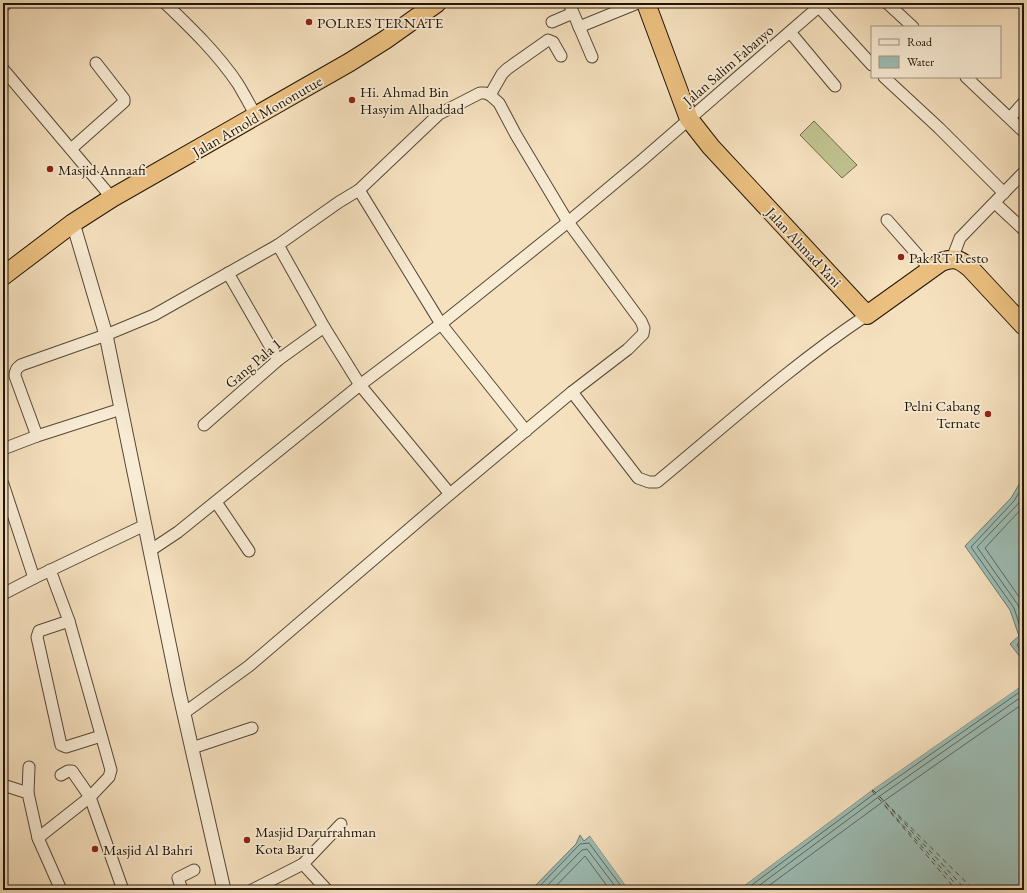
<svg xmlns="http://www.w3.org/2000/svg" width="1027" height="893" font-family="'EB Garamond',serif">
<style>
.green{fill:#c0c28f;stroke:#706c4b}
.water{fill:#9dbdb5;stroke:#6b7a6f}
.pier{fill:#f6e1bf}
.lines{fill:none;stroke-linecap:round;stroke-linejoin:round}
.shore{stroke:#5e695e;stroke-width:1}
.ferry{stroke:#4c5044;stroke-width:1;stroke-dasharray:5 4;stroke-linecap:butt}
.minor-casing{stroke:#564835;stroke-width:13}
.tertiary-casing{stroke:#564835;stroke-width:15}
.trunk-casing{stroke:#201507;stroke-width:20}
.minor{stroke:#f9ecd5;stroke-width:11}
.tertiary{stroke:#f9ecd5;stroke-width:13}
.trunk{stroke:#ebc080;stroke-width:18}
.poi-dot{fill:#8f2418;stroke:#f9ecd5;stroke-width:1.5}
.labels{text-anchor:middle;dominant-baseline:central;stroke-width:3.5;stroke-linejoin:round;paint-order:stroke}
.poi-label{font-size:15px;fill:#201507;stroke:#f9ecd5;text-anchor:start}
.street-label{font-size:15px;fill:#201507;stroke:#f9ecd5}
</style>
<rect width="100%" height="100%" fill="#f6e1bf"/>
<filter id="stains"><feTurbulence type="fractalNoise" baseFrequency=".005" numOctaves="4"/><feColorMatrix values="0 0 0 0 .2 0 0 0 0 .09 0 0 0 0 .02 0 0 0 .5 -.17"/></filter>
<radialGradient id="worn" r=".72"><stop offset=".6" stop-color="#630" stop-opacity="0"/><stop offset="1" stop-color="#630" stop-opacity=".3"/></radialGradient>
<!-- green -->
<path class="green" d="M814,121L857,165L842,178L800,135Z"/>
<!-- water -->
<g class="water">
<path d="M1024,476V662L1010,644L1019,636L1010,610L965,546L1011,498Z"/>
<path d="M1024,684V890H738L872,790Z"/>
<path d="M580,835L584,841L590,836L629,890H531L576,844Z"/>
</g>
<!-- pier -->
<g class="pier">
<path d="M1024,682V684L872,790L738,890H736L871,789Z"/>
<path d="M592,835L630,889L631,890H629L590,836Z"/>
</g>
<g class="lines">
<!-- shore -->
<g class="shore">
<path d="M1024,484L1014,501L971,547L1014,608L1023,636L1022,639L1017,645L1024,656"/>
<path d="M1024,494L1018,504L977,547L1018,605L1024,622"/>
<path d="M1024,506L985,548L1024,604"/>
<path d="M536,890L580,844L589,843L624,890"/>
<path d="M543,890L582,850L587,849L618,890"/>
<path d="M552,890L585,856L610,890"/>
<path d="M745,890L874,794L1024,689"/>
<path d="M753,890L877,798L1024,695"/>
<path d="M763,890L881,803L1024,703"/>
</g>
<!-- ferry -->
<g class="ferry">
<path d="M872,790L874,791L974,890"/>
<path d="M872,791L961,890"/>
<path d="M880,797L966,890"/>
<path d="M885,806L956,890"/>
</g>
<defs>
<g id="minor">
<path d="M165,3C191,28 218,54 238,84C244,94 250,105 256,116"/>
<path d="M569,3L592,57"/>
<path d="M887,3L913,27"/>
<path d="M3,7L7,3"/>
<path d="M819,7L872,65"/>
<path d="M552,22L573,13"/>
<path d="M579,27L638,3"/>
<path d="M790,32L835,86"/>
<path d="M3,69L112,198"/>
<path d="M884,77L939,128L1004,193"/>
<path d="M966,77L1024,132"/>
<path d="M490,95L502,74L507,69L548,40L553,42L561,56"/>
<path d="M1010,118L1024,102"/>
<path d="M71,149L124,102V99L96,63"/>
<path d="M995,203L1024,230"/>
<path d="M887,220L931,270"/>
<path d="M278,245L339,202L359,190L441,324L526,431"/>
<path d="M952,259L960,238L1024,172"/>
<path d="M228,273L278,360"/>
<path d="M572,392L638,478L649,482H657C726,425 793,364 867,315"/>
<path d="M204,425L278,360L324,327"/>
<path d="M37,436L15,376C15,370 17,368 21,365L106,335L154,315L278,245L324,327L360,385L450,494"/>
<path d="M3,449L37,436L121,409"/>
<path d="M3,484L34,578"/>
<path d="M216,502L249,551"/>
<path d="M151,550L178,532L360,385L441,324L568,222L641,161L823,3"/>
<path d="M50,570L69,621L111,770L109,777L90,797L123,890"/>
<path d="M3,594L34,578L145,525"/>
<path d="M69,621L39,631L37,637L61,745L66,747L101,736"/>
<path d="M184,713L249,666L450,494L572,392L628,349L643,334L644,328L641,321L568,222L516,135L499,103L490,95L485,93H480L439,114L359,190"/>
<path d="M192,748L252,728"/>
<path d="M3,785L28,793L38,838L61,890"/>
<path d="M28,793L29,767"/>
<path d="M38,838L90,797L72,771H68L61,775"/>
<path d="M303,864L341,824"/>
<path d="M182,890L178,878L194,870"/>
<path d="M252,890L303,864L327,890"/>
</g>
<path id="tertiary" d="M73,223L106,335L179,692L224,890"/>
<g id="trunk">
<path d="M646,3L689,119L711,147L867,315L941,262C955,257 959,259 970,268L1024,326"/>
<path d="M3,276L73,223L112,198L350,62L385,40L437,3"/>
</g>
</defs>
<!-- minor casing -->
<use href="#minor" class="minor-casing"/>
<!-- tertiary casing -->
<use href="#tertiary" class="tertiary-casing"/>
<!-- trunk casing -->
<use href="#trunk" class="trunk-casing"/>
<!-- minor -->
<use href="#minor" class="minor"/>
<!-- tertiary -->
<use href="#tertiary" class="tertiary"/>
<!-- trunk -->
<use href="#trunk" class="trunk"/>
</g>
<!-- markers -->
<g class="poi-dot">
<circle cx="309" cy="22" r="4"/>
<circle cx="352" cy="100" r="4"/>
<circle cx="50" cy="169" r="4"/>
<circle cx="901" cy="257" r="4"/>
<circle cx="988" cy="414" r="4"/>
<circle cx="247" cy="840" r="4"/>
<circle cx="95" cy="849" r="4"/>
</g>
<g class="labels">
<!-- poi labels -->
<g class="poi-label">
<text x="317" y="22">POLRES TERNATE</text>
<text x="360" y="91">Hi. Ahmad Bin<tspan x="360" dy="17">Hasyim Alhaddad</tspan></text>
<text x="58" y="169">Masjid Annaafi</text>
<text x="909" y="257">Pak RT Resto</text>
<text x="980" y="405" text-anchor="end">Pelni Cabang<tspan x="980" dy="17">Ternate</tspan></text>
<text x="255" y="831">Masjid Darurrahman<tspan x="255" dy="17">Kota Baru</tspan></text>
<text x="103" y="849">Masjid Al Bahri</text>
</g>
<!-- street labels -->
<g class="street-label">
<text transform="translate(728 65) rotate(-41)">Jalan Salim Fabanyo</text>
<text transform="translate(257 116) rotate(-30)">Jalan Arnold Mononutue</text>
<text transform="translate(804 247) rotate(47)">Jalan Ahmad Yani</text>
<text transform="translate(253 363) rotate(-40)">Gang Pala 1</text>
</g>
</g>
<!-- margin -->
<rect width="1027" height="893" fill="none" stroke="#f6e1bf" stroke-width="16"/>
<rect x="4" y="4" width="1019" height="885" fill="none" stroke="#201507" stroke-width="2"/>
<rect x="8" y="8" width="1011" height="877" fill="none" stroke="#201507"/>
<!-- legend -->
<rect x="871" y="26" width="130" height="52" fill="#f9ecd5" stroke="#a29683"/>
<rect x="879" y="39" width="20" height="6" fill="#f9ecd5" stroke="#a29683"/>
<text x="907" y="46" font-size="12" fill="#201507">Road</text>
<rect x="879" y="56" width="20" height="12" fill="#9dbdb5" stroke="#a29683"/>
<text x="907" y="66" font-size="12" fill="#201507">Water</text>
<rect width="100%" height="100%" filter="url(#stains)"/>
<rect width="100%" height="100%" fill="url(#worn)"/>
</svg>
